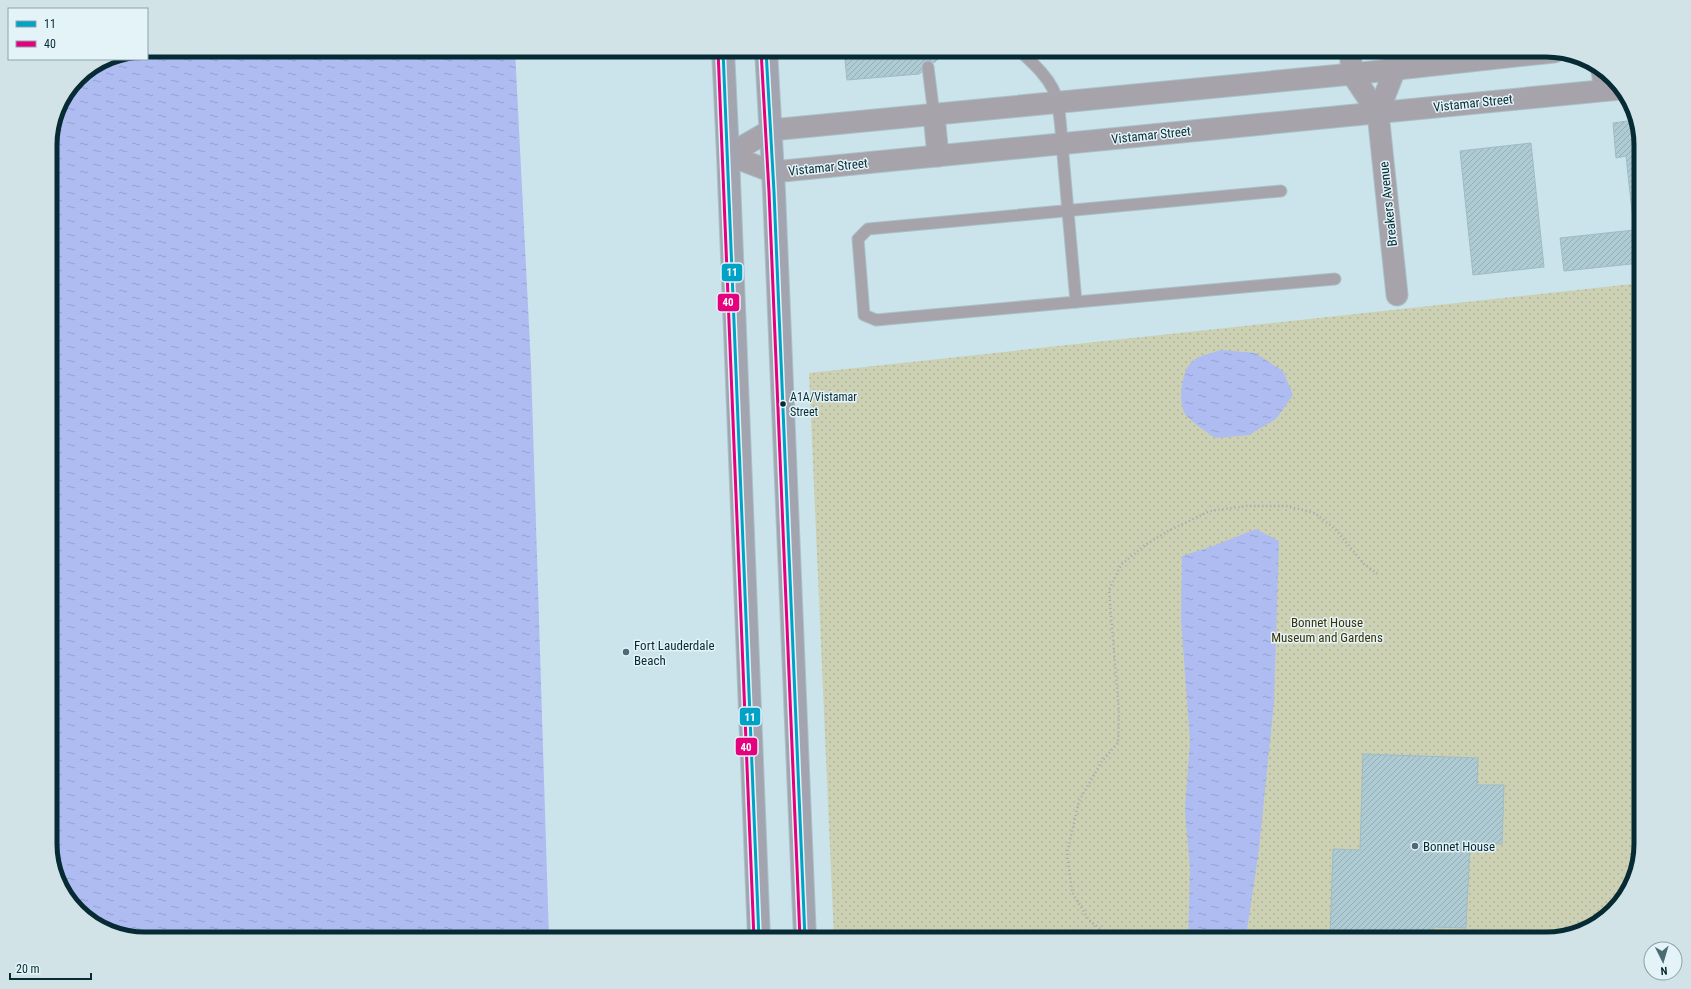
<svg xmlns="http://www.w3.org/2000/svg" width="1691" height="989" font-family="'Roboto Condensed',sans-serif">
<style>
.park{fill:url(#park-dots)}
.water{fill:url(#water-ripples)}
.building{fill:url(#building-hatch);stroke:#a0bbc3}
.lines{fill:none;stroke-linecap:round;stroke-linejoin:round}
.service-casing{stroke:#aac1c8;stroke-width:13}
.minor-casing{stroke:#aac1c8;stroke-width:23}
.primary-casing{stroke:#aac1c8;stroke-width:24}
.path{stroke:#a0a6ad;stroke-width:2.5;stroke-dasharray:1 3;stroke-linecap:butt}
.service{stroke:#a6a3ab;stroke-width:11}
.minor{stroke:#a6a3ab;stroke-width:21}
.primary{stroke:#a2a4b0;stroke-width:22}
.bus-1-casing{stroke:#e4f3f8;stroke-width:6}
.bus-2-casing{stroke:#e4f3f8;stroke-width:6}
.bus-1{stroke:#00a3c6;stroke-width:3}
.bus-2{stroke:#e5007d;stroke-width:3}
.bus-dot{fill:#062b34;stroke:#e4f3f8;stroke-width:1.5}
.poi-dot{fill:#4b6c74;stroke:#e4f3f8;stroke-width:1.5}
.labels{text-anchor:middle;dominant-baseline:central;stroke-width:3;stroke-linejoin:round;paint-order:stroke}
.bus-label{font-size:12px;fill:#062b34;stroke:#e4f3f8;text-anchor:start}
.street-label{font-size:13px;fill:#062b34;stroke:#e4f3f8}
.park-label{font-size:13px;fill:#3d3304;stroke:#e4f3f8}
.poi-label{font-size:13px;fill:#062b34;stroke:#e4f3f8;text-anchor:start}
.rim{fill:none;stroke:#062b34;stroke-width:5}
.line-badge{stroke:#e4f3f8;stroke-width:1.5}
.badge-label{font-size:11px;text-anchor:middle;font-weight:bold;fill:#fff}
</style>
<defs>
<pattern id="park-dots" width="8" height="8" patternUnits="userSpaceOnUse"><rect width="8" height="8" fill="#ccd1b4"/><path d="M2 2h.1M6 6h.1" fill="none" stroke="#aeb49b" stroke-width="1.8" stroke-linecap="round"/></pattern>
<pattern id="water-ripples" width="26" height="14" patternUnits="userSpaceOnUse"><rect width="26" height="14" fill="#aebcf1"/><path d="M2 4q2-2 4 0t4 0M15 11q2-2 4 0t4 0" fill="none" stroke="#94a2cf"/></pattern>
<pattern id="building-hatch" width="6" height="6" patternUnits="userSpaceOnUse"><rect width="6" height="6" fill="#aecad2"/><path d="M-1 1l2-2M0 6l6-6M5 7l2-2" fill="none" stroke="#94aeb5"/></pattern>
</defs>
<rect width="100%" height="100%" fill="#cbe4ec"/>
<!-- park -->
<path class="park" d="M1641,283V845L1628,892L1594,926L1547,939H834L809,373Z"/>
<!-- water -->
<g class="water">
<path d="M147,50H515L531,365L549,939H145L97,926L63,892L50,850V139L57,108L78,78L106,59H147Z"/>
<path d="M1221,350L1255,353L1283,371L1293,395L1276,419L1249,435L1215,438C1207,432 1188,420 1184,412C1178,399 1182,367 1194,360C1202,355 1212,353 1221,350Z"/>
<path d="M1256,529L1279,541L1274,702L1259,849L1247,930V939H1188L1190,869L1185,810L1190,741L1181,619L1182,556L1213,546Z"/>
</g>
<!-- building -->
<g class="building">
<path d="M844,50H950L919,74L847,80Z"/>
<path d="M1044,50H1148L1052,58Z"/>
<path d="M1635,120L1641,139V263L1564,271L1560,238L1634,230L1626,156L1616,158L1613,123Z"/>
<path d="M1531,143L1544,267L1473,275L1460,151Z"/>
<path d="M1363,754L1478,758L1477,785H1504L1502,844L1470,843L1466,928L1433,927V939H1330L1333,849L1360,850Z"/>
</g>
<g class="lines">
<defs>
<g id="service">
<path d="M1019,50C1031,62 1045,73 1053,89C1061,104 1061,138 1063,155C1067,204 1072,253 1076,302L876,320L864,315L858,239L868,229L1281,191"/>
<path d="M928,67L934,115"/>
<path d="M1076,302L1335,279"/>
</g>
<g id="minor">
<path d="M1350,50L1352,74L1378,113"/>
<path d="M1393,50L1395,69L1378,113L1397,295"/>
<path d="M1602,71L1605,90"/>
<path d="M934,115L938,156"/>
<path d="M728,155L773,172L1620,89"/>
<path d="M728,155L771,130L1352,74L1554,52"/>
</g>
<g id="primary">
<path d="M723,50L728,155L759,939"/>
<path d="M766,50L774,192L805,939"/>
</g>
</defs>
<!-- service casing -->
<use href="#service" class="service-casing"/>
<!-- minor casing -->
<use href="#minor" class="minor-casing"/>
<!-- primary casing -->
<use href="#primary" class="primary-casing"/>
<!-- path -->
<path class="path" d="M1112,939L1089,920L1072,892L1067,853L1079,801L1102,761L1118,743L1119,712L1109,590L1121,565L1145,545L1168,531L1210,511L1247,506H1286L1315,513L1337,531L1364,564L1378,574"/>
<!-- service -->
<use href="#service" class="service"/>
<!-- minor -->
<use href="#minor" class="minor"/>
<!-- primary -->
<use href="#primary" class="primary"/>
<defs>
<g id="bus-1">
<path d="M723,50L759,939"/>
<path d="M766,50L774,192L805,939"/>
</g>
<g id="bus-2">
<path d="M718,50L754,939"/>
<path d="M761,50L769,192L800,939"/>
</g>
</defs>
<!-- bus-1 casing -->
<use href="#bus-1" class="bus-1-casing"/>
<!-- bus-2 casing -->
<use href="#bus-2" class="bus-2-casing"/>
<!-- bus-1 -->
<use href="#bus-1" class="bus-1"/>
<!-- bus-2 -->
<use href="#bus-2" class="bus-2"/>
</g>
<!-- markers -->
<circle class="bus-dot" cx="783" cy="404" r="3.5"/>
<g class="poi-dot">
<circle cx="626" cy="652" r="4"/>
<circle cx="1415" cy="846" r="4"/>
</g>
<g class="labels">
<!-- bus labels -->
<g class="bus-label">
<text x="790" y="397">A1A/Vistamar<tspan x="790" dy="15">Street</tspan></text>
</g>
<!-- street labels -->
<g class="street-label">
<text transform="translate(1473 103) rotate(-6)">Vistamar Street</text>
<text transform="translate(1151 135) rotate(-6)">Vistamar Street</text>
<text transform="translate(828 167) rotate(-6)">Vistamar Street</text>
<text transform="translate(1388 204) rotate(-96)">Breakers Avenue</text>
</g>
<!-- park labels -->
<g class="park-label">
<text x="1327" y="622">Bonnet House<tspan x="1327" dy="15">Museum and Gardens</tspan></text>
</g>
<!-- poi labels -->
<g class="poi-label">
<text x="634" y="645">Fort Lauderdale<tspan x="634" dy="15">Beach</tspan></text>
<text x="1423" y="846">Bonnet House</text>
</g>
</g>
<!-- crop -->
<path d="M0 0H1691V989H0ZM145 57H1546A88 88 0 0 1 1634 145V844A88 88 0 0 1 1546 932H145A88 88 0 0 1 57 844V145A88 88 0 0 1 145 57Z" fill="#d2e3e8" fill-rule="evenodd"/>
<path class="rim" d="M145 57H1546A88 88 0 0 1 1634 145V844A88 88 0 0 1 1546 932H145A88 88 0 0 1 57 844V145A88 88 0 0 1 145 57Z"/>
<g class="line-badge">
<rect x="721" y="263" width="22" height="19" rx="4" fill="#00a3c6"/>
<rect x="717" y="293" width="23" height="19" rx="4" fill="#e5007d"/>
<rect x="739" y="707" width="22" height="19" rx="4" fill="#00a3c6"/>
<rect x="735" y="737" width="23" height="19" rx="4" fill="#e5007d"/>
</g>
<g class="badge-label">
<text x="732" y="276">11</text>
<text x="728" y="306">40</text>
<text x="750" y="721">11</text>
<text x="746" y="751">40</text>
</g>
<!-- legend -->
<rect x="8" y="8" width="140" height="52" fill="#e4f3f8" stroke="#8ba3aa"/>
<rect x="16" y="21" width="20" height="6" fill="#00a3c6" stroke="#8ba3aa"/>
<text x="44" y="28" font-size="12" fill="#062b34">11</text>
<rect x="16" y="41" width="20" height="6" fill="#e5007d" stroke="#8ba3aa"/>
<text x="44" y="48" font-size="12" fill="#062b34">40</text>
<!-- north arrow -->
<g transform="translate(1663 961) rotate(175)"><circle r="19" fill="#e4f3f8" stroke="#8ba3aa"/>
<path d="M0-3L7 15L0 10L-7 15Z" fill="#4b6c74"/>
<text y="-6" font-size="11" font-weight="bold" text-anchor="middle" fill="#062b34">N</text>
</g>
<!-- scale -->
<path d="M10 973v6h81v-6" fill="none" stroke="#062b34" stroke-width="2"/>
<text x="16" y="973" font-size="12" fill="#062b34" stroke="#e4f3f8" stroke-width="3" paint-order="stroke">20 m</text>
</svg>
